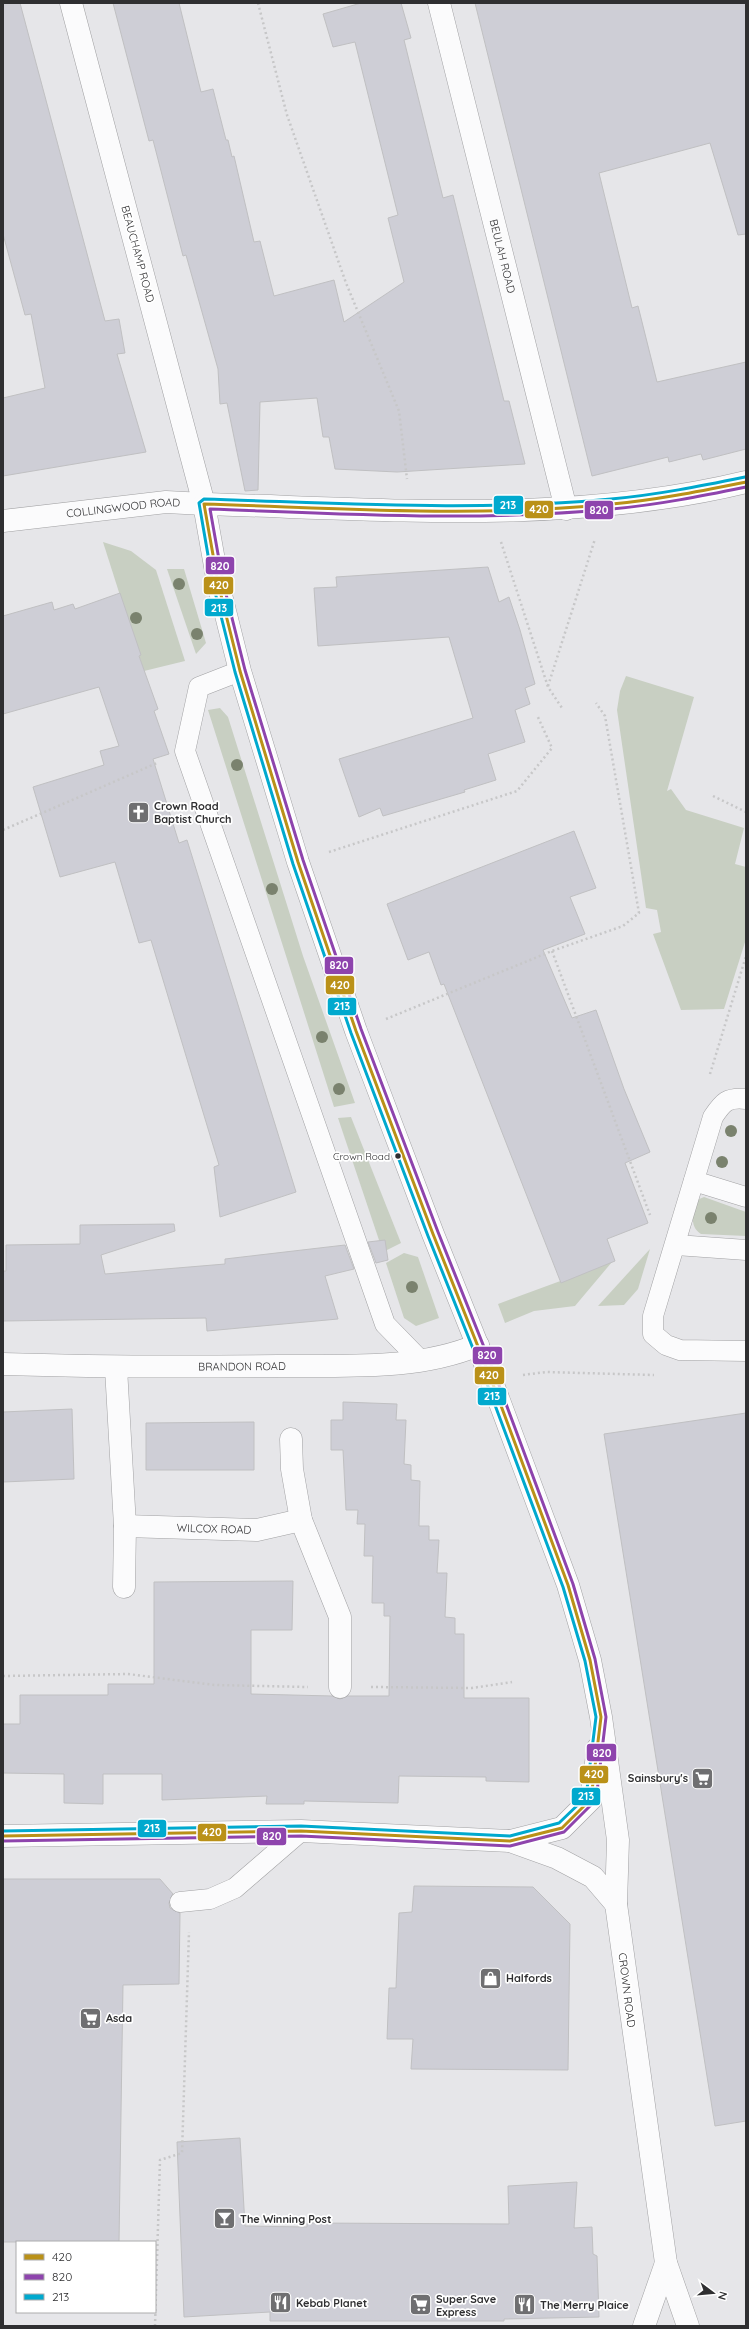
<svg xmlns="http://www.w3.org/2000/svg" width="749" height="2329" font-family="Quicksand,sans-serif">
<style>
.green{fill:#c8cfc2}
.building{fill:#ceced6;stroke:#c0c0c2}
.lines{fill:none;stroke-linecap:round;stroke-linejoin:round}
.lane-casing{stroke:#a1a1a3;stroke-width:21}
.street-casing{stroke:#a1a1a3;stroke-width:23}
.secondary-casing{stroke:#a1a1a3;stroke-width:23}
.path{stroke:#c7c7c8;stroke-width:2.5;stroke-dasharray:2 3;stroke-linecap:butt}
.lane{stroke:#fbfbfc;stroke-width:20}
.street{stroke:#fbfbfc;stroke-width:22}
.secondary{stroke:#fbfbfc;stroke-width:22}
.bus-1-casing{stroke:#fff;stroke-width:6}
.bus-2-casing{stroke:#fff;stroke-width:6}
.bus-3-casing{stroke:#fff;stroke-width:6}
.bus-1{stroke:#ba9118;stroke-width:3}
.bus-2{stroke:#8e44ad;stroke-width:3}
.bus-3{stroke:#00a9ce;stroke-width:3}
.tree{fill:#7a826e}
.bus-dot{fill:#2f2f31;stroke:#fff;stroke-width:1.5}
.labels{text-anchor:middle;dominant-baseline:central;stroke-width:3.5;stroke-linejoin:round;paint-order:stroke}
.bus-label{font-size:10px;fill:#2f2f31;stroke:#fff;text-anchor:end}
.street-label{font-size:11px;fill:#2f2f31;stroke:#fff}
.poi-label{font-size:11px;font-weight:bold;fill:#2f2f31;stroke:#fff;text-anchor:start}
.line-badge{stroke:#fff;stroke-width:1.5}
.badge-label{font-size:11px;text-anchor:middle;font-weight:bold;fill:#fff}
</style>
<rect width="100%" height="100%" fill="#e6e6e9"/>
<!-- green -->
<g class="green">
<path d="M103,542L131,551L156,570L185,661L144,671Z"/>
<path d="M167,569H184L206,643L196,654Z"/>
<path d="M626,676L694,697L667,791L671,789L686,810L744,828L735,864L746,867V939L724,1009L681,1010L653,934L661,932L657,910L646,908L617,710L620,691Z"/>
<path d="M220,708L228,717L303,956L355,1103L334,1107L208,710Z"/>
<path d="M351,1117L401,1243L383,1252L338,1118Z"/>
<path d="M704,1197L746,1212V1236L701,1234C688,1225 694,1213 697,1200Z"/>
<path d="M650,1249L638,1289L624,1305L598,1306Z"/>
<path d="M404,1253L418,1257L439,1318L416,1326L404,1318L386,1263Z"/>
<path d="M612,1262L575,1306L534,1311L505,1323L498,1304Z"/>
</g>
<!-- building -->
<g class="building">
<path d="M3,3H20L105,321L119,319L125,353L117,354L146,452L3,476V398L45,388L31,314L25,315L3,234Z"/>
<path d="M113,3H179L201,92L213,89L226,140H228L232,157L234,156L254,242L260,241L274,296L334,280L344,322L404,282L388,218L398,215L355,42L333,47L323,14L361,3H401L411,38L404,40L443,198L453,195L504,401H509L525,464L397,472L335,469L329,437H323L317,398L260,402L258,490L245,491L227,403L220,404L218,369L186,255L183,256L153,140L149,141Z"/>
<path d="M475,3H746V234L738,235L710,143L599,173L632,308L638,306L657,382L746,362V449L703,460L701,454L669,462L668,457L592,476Z"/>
<path d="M488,567L499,602L509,597L520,630L535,684L525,688L530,704L515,710L525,742L488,754L496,780L464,790L465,792L383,816L380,808L359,817L339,759L473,718L449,637L318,646L314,588L337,587L336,577Z"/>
<path d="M120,593L141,655L139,656L158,709L154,711L169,754L153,759L179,843L187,840L296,1192L220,1217L214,1167L219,1165L151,940L139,943L115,862L60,877L33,787L104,765L100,751L119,746L99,687L3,714V616L52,602L54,610L73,604L75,609Z"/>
<path d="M574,831L596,888L570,897L585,934L543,950L572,1018L596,1010L624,1089L650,1152L625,1163L648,1223L607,1239L615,1261L561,1283L444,984L441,985L429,952L408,960L387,904Z"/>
<path d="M174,1224L175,1231L101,1255L105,1274L225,1264V1259L345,1245L354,1269L325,1276L338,1319L207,1331L206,1318L3,1321V1271H6V1245L80,1244V1225Z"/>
<path d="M385,1240L388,1260L376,1263L368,1242Z"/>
<path d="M343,1402L397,1404L396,1420H406L404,1464L411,1465V1480L420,1481L419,1526H429V1540H439L437,1573H447L445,1617L455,1618V1634H464V1698H529V1782L486,1781V1777L399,1776L398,1803L304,1801V1804H266L267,1796L162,1800V1774H103V1804L64,1803V1774L3,1773V1724H20V1695H108V1684H154V1582L293,1581L292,1630H251V1694L332,1696L340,1699L348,1696H389L390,1616H384V1603H372L373,1556H364L365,1524H357L358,1510H346L343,1450H331V1420H343Z"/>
<path d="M72,1409L74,1479L3,1482V1412Z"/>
<path d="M746,1413V2121L715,2126L604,1434Z"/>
<path d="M254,1422V1470H146V1423Z"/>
<path d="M3,1879H160L173,1894L169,1903L170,1908L180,1913L179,1984L123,1985L119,2242H3Z"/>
<path d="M414,1886L533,1887L570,1924L568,2070L411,2069L413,2039H387L389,1988H396L399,1913L412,1912Z"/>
<path d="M240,2138L245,2226L307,2227V2223L509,2224L508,2186L577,2182L574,2228L592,2227L593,2254L597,2256L599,2317L504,2319V2321H270V2312L184,2317L177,2142Z"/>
</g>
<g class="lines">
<defs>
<g id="lane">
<path d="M240,671L199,687L185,751L385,1324L421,1361"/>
<path d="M746,1099C727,1097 723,1102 713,1117L653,1316V1334L666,1345L680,1350L746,1351"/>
<path d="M694,1181L746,1197"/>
<path d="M676,1245L746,1250"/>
<path d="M180,1902L210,1899L235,1888L301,1831"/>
</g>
<g id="street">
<path id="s1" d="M439,3L566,509"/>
<path id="s2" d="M3,521L166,502L204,504L71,3"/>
<path id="s3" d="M3,1364C95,1367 186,1367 278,1366C345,1365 415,1371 478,1345"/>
<path d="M116,1368L125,1526L124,1587"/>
<path d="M291,1439L292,1469L301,1520L340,1617V1687"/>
<path id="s4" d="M125,1526L257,1530L301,1520"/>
</g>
<g id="secondary">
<path d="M3,1836L301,1831L510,1841L557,1858L593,1877L616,1904"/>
<path d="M510,1841L562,1828L591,1799L598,1748"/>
<path d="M644,2326L666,2263"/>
<path d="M688,2326L666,2263L616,1904L618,1840L601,1717L590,1660L568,1585L491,1379L433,1234L356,1031L298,862L240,671L218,583L204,504C385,509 569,525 746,482"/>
</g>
</defs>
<!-- lane casing -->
<use href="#lane" class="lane-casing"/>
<!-- street casing -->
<use href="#street" class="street-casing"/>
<!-- secondary casing -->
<use href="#secondary" class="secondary-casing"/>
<!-- path -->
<g class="path">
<path d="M258,3L287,115L346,283L399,411L407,479"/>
<path d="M501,542L548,687L562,708"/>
<path d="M548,686L595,539"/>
<path d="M713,796L746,812"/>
<path d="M3,830L157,763"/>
<path d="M329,852L517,791L552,748L537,715"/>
<path d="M552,951L650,1215"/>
<path d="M386,1019L552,951L623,926L639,913L605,716L596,703"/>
<path d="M710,1074L746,956"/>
<path d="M523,1375L546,1372L654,1375"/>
<path d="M3,1676L128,1674L215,1685L308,1687"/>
<path d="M371,1687L472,1688L512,1682"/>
<path d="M155,2326L160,2160L182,2153L189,1932"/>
</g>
<!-- lane -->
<use href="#lane" class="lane"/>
<!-- street -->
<use href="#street" class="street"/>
<!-- secondary -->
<use href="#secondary" class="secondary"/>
<defs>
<path id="bus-1" d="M3,1836L301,1831L510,1841L562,1828L591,1799L601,1717L590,1660L568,1585L491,1379L433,1234L356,1031L298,862L240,671L218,583L204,504C340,508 476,518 612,504C657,500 701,491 746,482"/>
<path id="bus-2" d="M3,1841L301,1836L510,1846L564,1832L596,1800L606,1717L595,1659L573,1584L496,1377L438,1232L361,1029L303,860L245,670L223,582L210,509C344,514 478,522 612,509C657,505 702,496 746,487"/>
<path id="bus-3" d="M3,1831L301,1826L510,1836L559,1823L586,1797L596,1717L585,1661L563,1587L486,1381L428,1236L351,1033L293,864L235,672L213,584L199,503L204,499C340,503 476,512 611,499C656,495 701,486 745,477"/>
</defs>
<!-- bus-1 casing -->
<use href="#bus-1" class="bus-1-casing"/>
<!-- bus-2 casing -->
<use href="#bus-2" class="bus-2-casing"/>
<!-- bus-3 casing -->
<use href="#bus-3" class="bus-3-casing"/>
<!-- bus-1 -->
<use href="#bus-1" class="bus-1"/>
<!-- bus-2 -->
<use href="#bus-2" class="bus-2"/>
<!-- bus-3 -->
<use href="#bus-3" class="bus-3"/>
</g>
<!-- trees -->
<g class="tree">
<circle cx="179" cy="584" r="6"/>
<circle cx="136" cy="618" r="6"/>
<circle cx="197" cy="634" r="6"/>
<circle cx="237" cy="765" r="6"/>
<circle cx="272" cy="889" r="6"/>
<circle cx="322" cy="1037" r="6"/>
<circle cx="339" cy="1089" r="6"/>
<circle cx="731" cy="1131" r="6"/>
<circle cx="722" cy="1162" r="6"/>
<circle cx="711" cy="1218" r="6"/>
<circle cx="412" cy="1287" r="6"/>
</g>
<!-- icons -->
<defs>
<symbol id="church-square" viewBox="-11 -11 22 22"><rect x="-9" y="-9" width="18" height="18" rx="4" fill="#6f6f71" stroke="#fff"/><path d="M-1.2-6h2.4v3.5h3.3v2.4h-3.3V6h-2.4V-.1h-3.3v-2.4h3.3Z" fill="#fff"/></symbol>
<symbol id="supermarket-square" viewBox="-11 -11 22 22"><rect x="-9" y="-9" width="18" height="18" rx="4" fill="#6f6f71" stroke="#fff"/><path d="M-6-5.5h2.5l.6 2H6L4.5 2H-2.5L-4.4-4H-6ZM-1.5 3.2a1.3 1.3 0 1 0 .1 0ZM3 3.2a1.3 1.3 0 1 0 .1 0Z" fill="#fff"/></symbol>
<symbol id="shop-square" viewBox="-11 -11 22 22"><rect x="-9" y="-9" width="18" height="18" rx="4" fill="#6f6f71" stroke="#fff"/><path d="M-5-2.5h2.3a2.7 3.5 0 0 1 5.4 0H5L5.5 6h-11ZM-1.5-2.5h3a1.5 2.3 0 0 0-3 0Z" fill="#fff"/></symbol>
<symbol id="bar-square" viewBox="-11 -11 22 22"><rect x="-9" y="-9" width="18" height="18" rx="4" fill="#6f6f71" stroke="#fff"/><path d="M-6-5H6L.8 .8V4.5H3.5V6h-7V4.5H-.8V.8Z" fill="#fff"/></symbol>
<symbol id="restaurant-square" viewBox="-11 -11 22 22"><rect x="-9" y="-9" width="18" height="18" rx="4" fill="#6f6f71" stroke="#fff"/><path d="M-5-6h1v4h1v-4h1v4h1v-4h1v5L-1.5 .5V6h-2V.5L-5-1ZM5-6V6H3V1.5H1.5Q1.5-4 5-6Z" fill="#fff"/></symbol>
</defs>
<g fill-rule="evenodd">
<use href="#church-square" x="126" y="800" width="25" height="25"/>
<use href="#supermarket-square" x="690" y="1766" width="25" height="25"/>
<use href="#shop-square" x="478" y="1966" width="25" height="25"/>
<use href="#supermarket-square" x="78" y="2006" width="25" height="25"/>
<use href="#bar-square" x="212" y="2206" width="25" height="25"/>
<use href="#restaurant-square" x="268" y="2290" width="25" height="25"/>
<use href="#supermarket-square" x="408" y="2292" width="25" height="25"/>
<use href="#restaurant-square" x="512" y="2292" width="25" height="25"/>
</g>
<!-- markers -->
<circle class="bus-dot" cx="398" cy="1156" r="3.5"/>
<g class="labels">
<!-- bus labels -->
<g class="bus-label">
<text x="390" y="1156">Crown Road</text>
</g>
<!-- street labels -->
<g class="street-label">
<text transform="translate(138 254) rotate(75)">BEAUCHAMP ROAD</text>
<text stroke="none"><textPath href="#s1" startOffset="261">BEULAH ROAD</textPath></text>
<text stroke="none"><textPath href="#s2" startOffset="121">COLLINGWOOD ROAD</textPath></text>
<text stroke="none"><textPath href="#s3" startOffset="239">BRANDON ROAD</textPath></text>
<text stroke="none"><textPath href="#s4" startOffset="89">WILCOX ROAD</textPath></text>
<text transform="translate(627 1990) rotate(83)">CROWN ROAD</text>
</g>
<!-- poi labels -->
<g class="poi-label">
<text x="154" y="806">Crown Road<tspan x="154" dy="13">Baptist Church</tspan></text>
<text x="688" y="1778" text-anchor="end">Sainsbury's</text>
<text x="506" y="1978">Halfords</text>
<text x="106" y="2018">Asda</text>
<text x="240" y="2219">The Winning Post</text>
<text x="436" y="2299">Super Save<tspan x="436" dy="13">Express</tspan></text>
<text x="296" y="2303">Kebab Planet</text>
<text x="540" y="2305">The Merry Plaice</text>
</g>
</g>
<g class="line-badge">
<rect x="493" y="495" width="31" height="20" rx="4" fill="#00a9ce"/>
<rect x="524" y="500" width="30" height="19" rx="4" fill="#ba9118"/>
<rect x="584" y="500" width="30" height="20" rx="4" fill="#8e44ad"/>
<rect x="205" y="556" width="30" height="19" rx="4" fill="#8e44ad"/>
<rect x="203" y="576" width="31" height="19" rx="4" fill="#ba9118"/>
<rect x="204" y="598" width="30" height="19" rx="4" fill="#00a9ce"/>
<rect x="324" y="956" width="30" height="19" rx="4" fill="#8e44ad"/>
<rect x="325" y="975" width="30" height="20" rx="4" fill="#ba9118"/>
<rect x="327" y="997" width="30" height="19" rx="4" fill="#00a9ce"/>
<rect x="472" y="1346" width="31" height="19" rx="4" fill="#8e44ad"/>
<rect x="474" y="1366" width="31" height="19" rx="4" fill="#ba9118"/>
<rect x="477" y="1387" width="30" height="19" rx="4" fill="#00a9ce"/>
<rect x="586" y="1743" width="31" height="19" rx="4" fill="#8e44ad"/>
<rect x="579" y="1765" width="30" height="19" rx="4" fill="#ba9118"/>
<rect x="571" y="1787" width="30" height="19" rx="4" fill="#00a9ce"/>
<rect x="137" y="1819" width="30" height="19" rx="4" fill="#00a9ce"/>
<rect x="197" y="1823" width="30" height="19" rx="4" fill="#ba9118"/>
<rect x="256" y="1827" width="31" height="19" rx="4" fill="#8e44ad"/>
</g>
<g class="badge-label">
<text x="508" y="509">213</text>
<text x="539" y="513">420</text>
<text x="599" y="514">820</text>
<text x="220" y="570">820</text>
<text x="219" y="589">420</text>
<text x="219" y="612">213</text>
<text x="339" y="969">820</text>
<text x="340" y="989">420</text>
<text x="342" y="1010">213</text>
<text x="487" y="1359">820</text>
<text x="489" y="1379">420</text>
<text x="492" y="1400">213</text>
<text x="602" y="1757">820</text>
<text x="594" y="1778">420</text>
<text x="586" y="1800">213</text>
<text x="152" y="1832">213</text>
<text x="212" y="1836">420</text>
<text x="272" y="1840">820</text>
</g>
<!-- border -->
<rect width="749" height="2329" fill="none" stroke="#2f2f31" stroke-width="8"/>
<!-- legend -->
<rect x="16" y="2241" width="140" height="72" fill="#ffffff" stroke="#acacad"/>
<rect x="24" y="2254" width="20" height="6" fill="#ba9118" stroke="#acacad"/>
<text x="52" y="2261" font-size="12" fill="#2f2f31">420</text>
<rect x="24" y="2274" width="20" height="6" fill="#8e44ad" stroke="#acacad"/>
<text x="52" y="2281" font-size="12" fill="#2f2f31">820</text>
<rect x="24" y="2294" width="20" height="6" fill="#00a9ce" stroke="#acacad"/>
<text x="52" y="2301" font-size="12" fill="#2f2f31">213</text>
<!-- north arrow -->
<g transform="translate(713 2293) rotate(106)" stroke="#ffffff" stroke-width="3" paint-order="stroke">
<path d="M0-3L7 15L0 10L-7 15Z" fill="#2f2f31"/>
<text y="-6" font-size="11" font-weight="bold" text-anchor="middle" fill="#2f2f31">N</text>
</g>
</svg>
